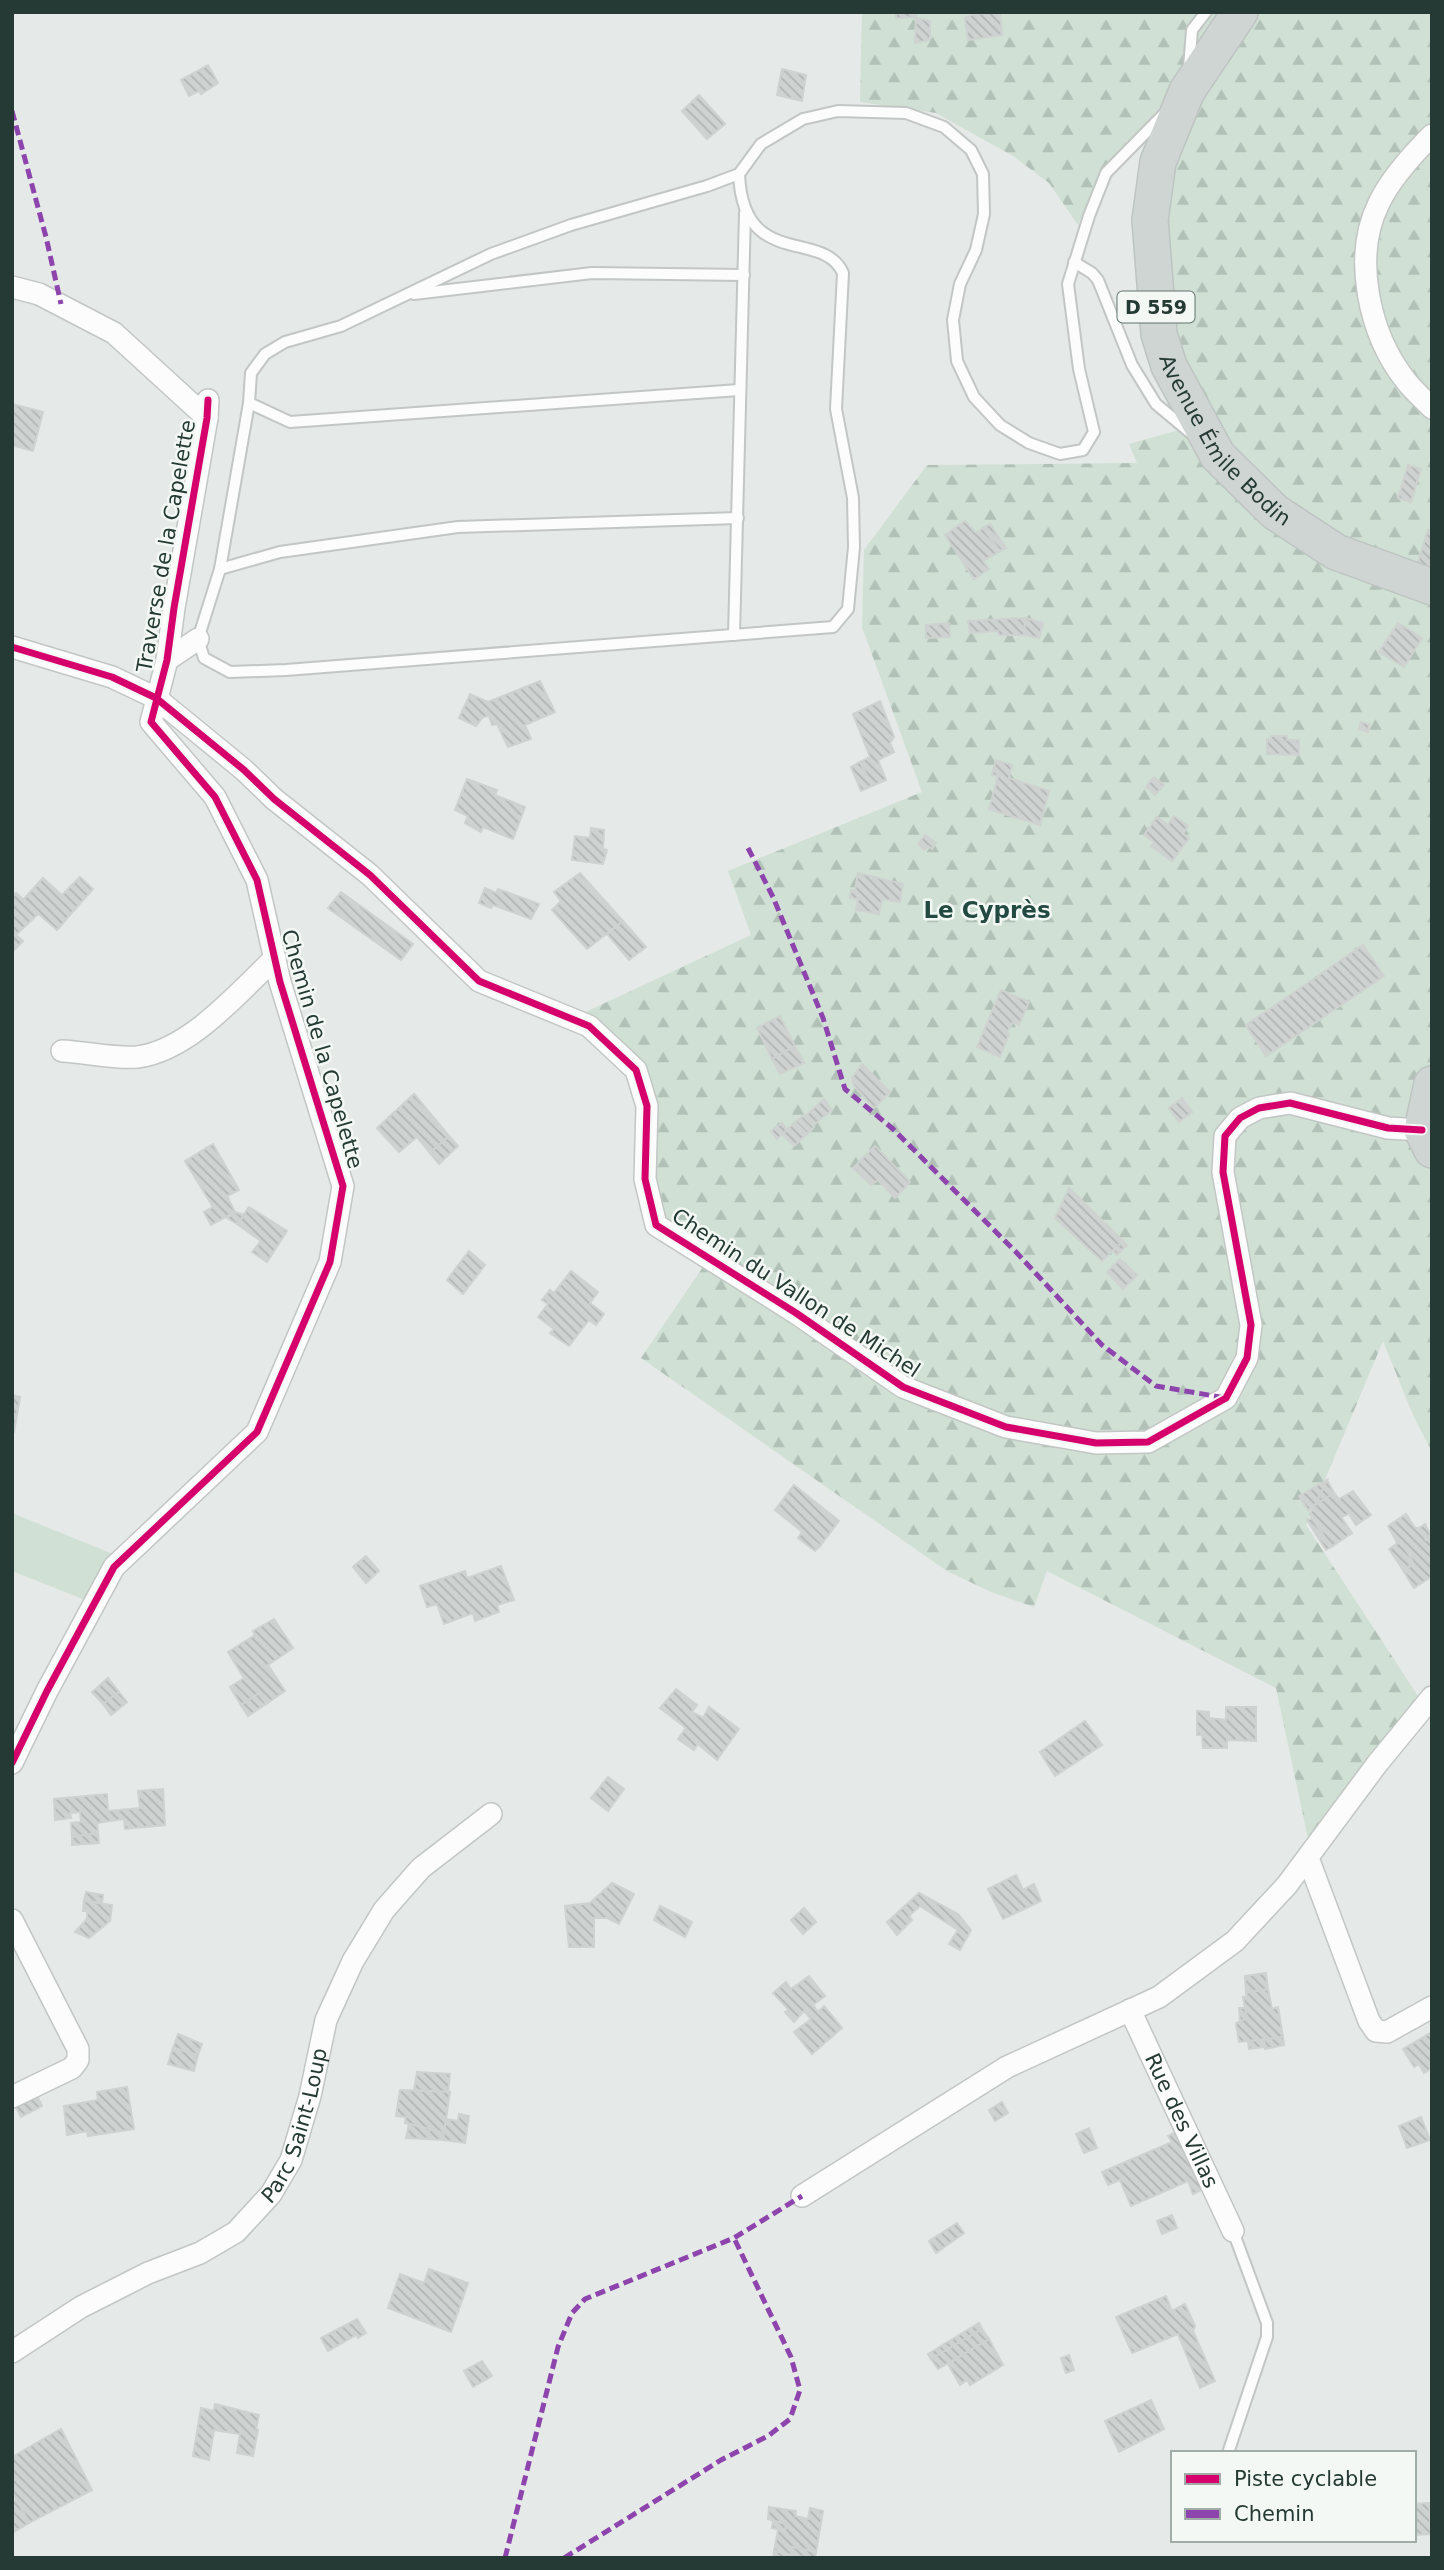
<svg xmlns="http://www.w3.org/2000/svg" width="1444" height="2570" font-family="'DejaVu Sans',sans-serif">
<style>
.forest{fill:url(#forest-firs)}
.garden{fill:#d0e0d4}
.building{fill:url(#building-back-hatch);stroke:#ced2d0;stroke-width:2}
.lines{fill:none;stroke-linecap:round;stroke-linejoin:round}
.service-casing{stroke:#c2c6c4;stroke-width:14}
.minor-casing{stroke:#c2c6c4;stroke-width:24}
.primary-casing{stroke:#bdc4c2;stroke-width:38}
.service{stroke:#fbfcfb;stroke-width:10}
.minor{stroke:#fbfcfb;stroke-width:21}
.primary{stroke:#cfd5d3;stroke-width:35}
.quiet{stroke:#8e44ad;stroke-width:5;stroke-dasharray:10 5;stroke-linecap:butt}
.cycleway-casing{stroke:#f3f8f5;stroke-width:11}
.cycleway{stroke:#d6006c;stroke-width:7}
.labels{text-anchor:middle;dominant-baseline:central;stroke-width:5;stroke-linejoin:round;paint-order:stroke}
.shield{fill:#f3f8f5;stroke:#63736e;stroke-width:2}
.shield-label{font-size:19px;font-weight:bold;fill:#253a34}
.street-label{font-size:21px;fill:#253a34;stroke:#f3f8f5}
.neighbourhood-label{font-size:23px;font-weight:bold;fill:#234a40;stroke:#f3f8f5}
</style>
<defs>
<pattern id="forest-firs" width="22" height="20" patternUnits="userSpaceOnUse" patternTransform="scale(1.75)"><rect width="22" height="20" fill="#d0e0d4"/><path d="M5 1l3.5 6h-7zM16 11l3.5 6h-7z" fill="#b2c1b7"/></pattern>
<pattern id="building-back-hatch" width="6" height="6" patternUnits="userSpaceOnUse" patternTransform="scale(1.75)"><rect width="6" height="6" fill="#ced2d0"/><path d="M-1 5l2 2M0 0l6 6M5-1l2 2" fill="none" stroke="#b1b5b3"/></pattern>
</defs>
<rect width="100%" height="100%" fill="#e5e9e7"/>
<!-- forest -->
<path class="forest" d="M862,12H1432V1452L1413,1415L1383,1341L1306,1525L1420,1699L1310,1848L1276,1688L1047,1571L1034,1607L991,1592L947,1571L641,1358L707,1261L642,1202L641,1086L577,1016L751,935L728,871L922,792L862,627L864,550L927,465L1137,463L1129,444L1186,428L1145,126C1109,152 1095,185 1078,225L1049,183L1013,156L936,113L860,102Z"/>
<!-- garden -->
<path class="garden" d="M12,1513L113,1554L88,1601L12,1571Z"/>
<!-- building -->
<g class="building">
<path d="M896,12H916V17L896,18Z"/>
<path d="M1000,12L1002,35L968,40L965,18L974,14Z"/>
<path d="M916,18L930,21V40L915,43Z"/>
<path d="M208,65L218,83L201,94L199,91L189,96L181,80Z"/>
<path d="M782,69L806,75L802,101L777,95Z"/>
<path d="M699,95L725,124L707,139L682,111Z"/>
<path d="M12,404L43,412L33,451L12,445Z"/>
<path d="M1408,465L1421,469L1411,502L1398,498Z"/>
<path d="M965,521L976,533L983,528L1000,551L983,561L989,569L974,579L945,535Z"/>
<path d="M990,524L1006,548L1000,551L983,528Z"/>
<path d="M1428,530L1432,531V570L1417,565Z"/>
<path d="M1025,618L1043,623L1039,638L1024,635Z"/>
<path d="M1025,618L1024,635H999L998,631L970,633L968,621Z"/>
<path d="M949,623L950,637L926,638V625Z"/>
<path d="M1398,623L1422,638L1404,667L1379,652Z"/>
<path d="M540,681L555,712L525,725L531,739L508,747L497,724L492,725L489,716L483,717L476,726L459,718L470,694L488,702Z"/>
<path d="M880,701L894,737L890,743L894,752L878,760L886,780L872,786L860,762L870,757L853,714Z"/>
<path d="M1361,722L1369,724L1368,732L1359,729Z"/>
<path d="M1271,736H1287V740H1299V755L1267,754V739L1271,740Z"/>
<path d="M996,760L1012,765L1009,778L1049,791L1040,825L989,809L998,776L992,775Z"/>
<path d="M860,762L872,786L861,791L851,767Z"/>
<path d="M1154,777L1164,785L1155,795L1146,787Z"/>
<path d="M467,779L497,790L495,795L525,807L513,839L483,827L481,832L465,823L468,816L455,810Z"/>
<path d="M1174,816L1188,826L1183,834L1189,838L1172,861L1151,846L1154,842L1144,835L1157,817L1168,825Z"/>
<path d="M591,828L604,830L603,849L607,850L603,864L572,860L575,836L590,838Z"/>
<path d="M925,835L936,843L932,849L928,846L925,850L918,844Z"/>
<path d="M580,873L623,921L587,949L552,910L561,901L554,892Z"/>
<path d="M858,873L903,884L900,902L882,899L879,914L856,910L858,899L850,898L851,890L855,891Z"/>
<path d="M80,877L93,889L76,908L62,895Z"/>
<path d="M43,878L76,908L57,930L23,900Z"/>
<path d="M485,888L496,893L498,889L539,904L531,919L493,905L491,908L479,903Z"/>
<path d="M341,892L413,944L401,960L328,908Z"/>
<path d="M16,893L39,913L16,935L23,941L12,952V897Z"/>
<path d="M623,921L646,947L629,960L607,934Z"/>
<path d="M1363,945L1384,976L1266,1056L1246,1025Z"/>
<path d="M1001,990L1029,1002L1019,1025L1013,1022L1007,1032L1009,1034L1000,1057L977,1047Z"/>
<path d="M780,1016L795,1046L772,1059L757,1028Z"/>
<path d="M795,1046L804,1063L780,1074L772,1059Z"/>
<path d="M862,1064L890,1092L874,1108L854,1086L852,1078Z"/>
<path d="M414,1094L449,1136L430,1153L417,1137L399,1152L377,1128Z"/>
<path d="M1182,1098L1192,1112L1179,1122L1169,1108Z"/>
<path d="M824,1099L832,1110L812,1126L804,1117Z"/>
<path d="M803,1116L814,1127L807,1134L795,1122Z"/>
<path d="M795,1122L807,1134L794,1146L782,1134Z"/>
<path d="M782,1123L787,1130L777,1139L771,1131Z"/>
<path d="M449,1136L458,1146L439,1164L430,1153Z"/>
<path d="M213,1144L239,1190L227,1196L235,1212L211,1225L204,1212L213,1207L185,1161Z"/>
<path d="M875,1146L910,1182L895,1198L878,1180L871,1185L853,1168Z"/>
<path d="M1069,1188L1123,1241L1102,1261L1055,1218Z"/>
<path d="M249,1207L287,1231L267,1262L252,1252L261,1241L237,1224Z"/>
<path d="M235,1212L244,1215L237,1224L227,1218Z"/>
<path d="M1123,1241L1127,1245L1117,1255L1113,1251Z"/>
<path d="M469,1251L485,1265L463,1294L447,1280Z"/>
<path d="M1120,1259L1137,1275L1123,1289L1107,1272Z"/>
<path d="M571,1271L598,1292L590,1303L604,1314L596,1325L589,1320L569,1346L550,1333L554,1329L538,1317L548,1304L542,1300L550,1290L554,1293Z"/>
<path d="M12,1395L20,1397L14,1432H12Z"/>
<path d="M1327,1480L1334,1493L1315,1505L1323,1487Z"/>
<path d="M1327,1480L1315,1505L1308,1510L1299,1496Z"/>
<path d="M794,1485L839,1521L820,1546L775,1510Z"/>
<path d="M1353,1491L1371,1515L1356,1525L1349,1514L1341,1517L1352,1533L1331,1547L1310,1514L1315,1505L1334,1493L1339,1499Z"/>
<path d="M1406,1514L1415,1528H1419L1426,1540L1432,1536V1576L1414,1588L1403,1570L1414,1564L1401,1541L1398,1544L1388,1526Z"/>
<path d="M1312,1518L1331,1547L1326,1550L1307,1520Z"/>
<path d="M1425,1524L1431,1536L1426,1540L1419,1528Z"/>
<path d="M802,1532L820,1546L815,1551L798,1538Z"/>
<path d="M1401,1541L1414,1564L1403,1570L1389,1549Z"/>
<path d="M366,1556L379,1571L366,1583L353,1567Z"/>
<path d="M501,1566L514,1600L497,1605L499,1612L475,1621L473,1613L444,1624L437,1604L427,1607L420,1586L465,1571L467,1578Z"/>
<path d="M274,1619L293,1648L268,1665L285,1691L266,1704L259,1693L241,1705L230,1687L244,1678L228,1652L255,1635L253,1631Z"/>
<path d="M108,1678L119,1692L103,1704L92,1692Z"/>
<path d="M676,1689L697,1705L692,1712L703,1718L709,1707L739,1729L717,1760L698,1744L694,1750L678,1739L686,1728L660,1708Z"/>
<path d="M119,1692L127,1702L111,1715L103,1704Z"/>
<path d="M259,1693L266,1704L248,1716L241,1705Z"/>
<path d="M1226,1707H1256V1741L1227,1740V1748H1203L1202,1735H1197V1711L1209,1712V1718L1226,1720Z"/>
<path d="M1085,1721L1102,1745L1055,1776L1040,1752Z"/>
<path d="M608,1777L624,1789L608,1811L591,1798Z"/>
<path d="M163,1789L165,1825L125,1829L124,1819L97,1823L98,1833L72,1837L71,1823L81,1822L80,1812L70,1813L71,1818L55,1820L54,1799L107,1794L108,1811L140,1808L138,1791Z"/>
<path d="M98,1833L99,1843L72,1845V1837Z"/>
<path d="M1016,1875L1023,1890L1034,1884L1041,1901L1003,1919L988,1889Z"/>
<path d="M612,1883L634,1894L619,1924L607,1918H594V1947H569L565,1906L590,1903Z"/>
<path d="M86,1892L103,1895L102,1903L84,1901Z"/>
<path d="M919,1893L958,1914L971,1930L960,1950L949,1944L958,1930L920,1906L909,1916L912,1920L897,1935L887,1922Z"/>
<path d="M84,1901L112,1905L110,1921L89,1938L75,1932L87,1919V1911H83Z"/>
<path d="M660,1906L692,1922L685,1937L654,1920Z"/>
<path d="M804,1908L816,1922L803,1934L791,1920Z"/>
<path d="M1266,1973L1268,1989L1246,1993L1245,1976Z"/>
<path d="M809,1976L825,1996L813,2005L818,2012L824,2006L842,2028L812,2054L794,2032L811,2019L804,2011L794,2022L785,2012L789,2010L773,1993L786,1982L791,1989Z"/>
<path d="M1268,1989L1272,2009L1278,2007L1283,2037L1239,2042L1236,2023L1247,2018L1243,1997L1247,1996L1246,1993Z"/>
<path d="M1239,2008H1245L1247,2018L1240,2021Z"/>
<path d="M1432,2032V2068L1424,2073L1419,2064L1414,2067L1403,2049Z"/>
<path d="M178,2034L202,2044L198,2055L173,2048Z"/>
<path d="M1283,2037L1284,2045L1265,2049L1264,2040Z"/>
<path d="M1264,2040L1265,2047L1249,2049L1248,2041Z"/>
<path d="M173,2048L198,2055L194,2071L168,2064Z"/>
<path d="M417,2072L450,2074L448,2092L414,2090Z"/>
<path d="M127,2087L134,2129L88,2136L87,2131L67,2135L64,2106L98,2100L97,2092Z"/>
<path d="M400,2090L450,2092L444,2133L405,2123L406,2117L396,2116Z"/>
<path d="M35,2092L42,2106L21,2117L14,2103Z"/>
<path d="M1002,2102L1008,2113L995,2121L989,2110Z"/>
<path d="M459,2114L469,2116L465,2143L443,2140L446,2119L458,2121Z"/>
<path d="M1421,2117L1430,2140L1407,2148L1399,2126Z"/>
<path d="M409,2124L430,2129L427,2139L406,2138Z"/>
<path d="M1089,2128L1097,2148L1084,2153L1076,2134Z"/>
<path d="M430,2129L444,2133L443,2140L427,2139Z"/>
<path d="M1180,2130L1205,2188L1193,2194L1188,2181L1131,2206L1120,2180L1108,2185L1102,2172L1172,2142L1168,2136Z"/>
<path d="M1172,2215L1177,2228L1162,2234L1157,2221Z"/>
<path d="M957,2223L964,2233L936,2253L929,2241Z"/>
<path d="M429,2269L468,2283L451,2332L388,2308L400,2274L424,2283Z"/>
<path d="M1166,2296L1172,2311L1185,2304L1195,2326L1193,2331L1215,2381L1200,2388L1178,2334L1132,2353L1116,2317Z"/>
<path d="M357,2319L366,2333L358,2338L356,2335L328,2351L321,2338Z"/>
<path d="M979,2323L982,2329L931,2359L928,2354Z"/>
<path d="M982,2329L989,2339L938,2369L931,2359Z"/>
<path d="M989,2339L1003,2365L970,2385L967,2380L960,2385L948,2364Z"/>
<path d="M1069,2355L1074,2370L1066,2373L1061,2358Z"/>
<path d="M482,2361L492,2376L473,2387L464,2371Z"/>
<path d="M1151,2400L1164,2429L1119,2452L1105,2421Z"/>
<path d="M215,2404L259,2415L256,2429L258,2430L253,2456L237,2453L240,2434L214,2430L209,2460L193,2456L201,2408L214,2411Z"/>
<path d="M61,2429L92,2490L29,2523L12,2491V2457Z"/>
<path d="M17,2500L29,2523L12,2533V2502Z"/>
<path d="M1429,2503L1431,2534L1414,2535V2504Z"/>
<path d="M769,2507L796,2511L795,2516L808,2519L810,2508L823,2511L816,2552L792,2547L791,2555L774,2551L778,2530L785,2531L786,2524L768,2519Z"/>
<path d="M773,2521L786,2524L785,2531L772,2528Z"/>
<path d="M792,2547L816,2552L815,2558L791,2555Z"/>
<path d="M774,2551L791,2555L790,2558H773Z"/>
</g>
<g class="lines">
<defs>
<g id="service">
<path d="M1189,68L1192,30L1206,12"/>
<path d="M739,174C743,271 823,228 843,273L836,409L853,498L854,547L848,609L833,627L286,670L230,672L204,658L198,639L220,569L249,403L251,373L265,354L285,342L341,326L491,254L571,225L707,186L739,174L761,144L803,119L838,111L906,113L944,127L971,150L983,174L984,214L976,250L960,284L953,320L957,361L974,397L1000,425L1029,443L1060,454L1083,450L1094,432L1079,369L1068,284L1089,216L1106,173L1165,113"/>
<path d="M1074,262L1092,273L1098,280L1132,365L1156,404L1192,434"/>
<path d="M414,294L592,273L744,275"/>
<path d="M249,403L290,422L739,390"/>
<path d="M220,569L280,552L458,527L738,518"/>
<path d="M734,635L745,213"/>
<path d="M1228,2453L1267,2337V2323L1233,2231"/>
</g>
<g id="minor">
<path d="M1432,135C1412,155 1391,178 1379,203C1352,257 1369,334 1406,381C1413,390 1423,399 1432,408"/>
<path d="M12,287L39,294L114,333L207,418"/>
<path d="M12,647L112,677L156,698L244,770L274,799L370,875L479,981L589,1026L636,1070L647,1106L645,1179L656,1225L796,1313L903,1387L1006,1427L1096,1443L1148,1442L1226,1398L1247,1358L1251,1325L1223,1172L1225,1136L1240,1118L1259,1108L1290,1103L1388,1128L1422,1130"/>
<path d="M167,660L198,639"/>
<path d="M62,1051C85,1052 115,1059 137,1057C189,1051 239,992 275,958"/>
<path d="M12,1763L47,1691L114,1567L257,1432L330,1262L343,1186L280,982L257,880L215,797L151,722L167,660L174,608L207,418L208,400"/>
<path d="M1308,1858L1369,2021L1376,2031L1387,2032L1432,2007"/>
<path d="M12,1920L78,2049V2060L72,2068L12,2097"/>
<path id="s1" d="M1130,2010L1233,2231"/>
<path d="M802,2196L1007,2067L1159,1997L1235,1941L1287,1885L1377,1764L1432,1697"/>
<path id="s2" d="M12,2352L81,2307L148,2273L200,2253L236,2232L271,2194L291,2160L310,2096L326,2020L353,1961L384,1910L421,1868L491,1814"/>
</g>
<g id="primary">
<path id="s3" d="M1240,12L1187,91L1158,162L1150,220L1159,334L1169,366L1218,456L1275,512L1336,552L1432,587"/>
<path d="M1432,1084L1422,1130L1432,1150"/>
</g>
</defs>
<!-- service casing -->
<use href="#service" class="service-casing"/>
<!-- minor casing -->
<use href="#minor" class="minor-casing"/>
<!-- primary casing -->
<use href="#primary" class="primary-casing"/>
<!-- service -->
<use href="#service" class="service"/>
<!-- minor -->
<use href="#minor" class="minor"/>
<!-- primary -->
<use href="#primary" class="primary"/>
<!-- quiet -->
<g class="quiet">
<path d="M12,111L46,237L61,304"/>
<path d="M748,848L773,897L823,1018L845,1089L893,1129L1016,1252L1102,1345L1156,1386L1226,1398"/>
<path d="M505,2558L558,2347L572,2313L585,2299L734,2238L802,2196"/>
<path d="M564,2558L721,2460L768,2436L790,2419L800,2390L791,2357L734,2238"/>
</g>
<defs>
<g id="cycleway">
<path d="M12,647L112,677L156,698L244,770L274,799L370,875L479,981L589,1026L636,1070L647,1106L645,1179L656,1225L796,1313L903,1387L1006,1427L1096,1443L1148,1442L1226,1398L1247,1358L1251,1325L1223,1172L1225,1136L1240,1118L1259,1108L1290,1103L1388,1128L1422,1130"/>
<path d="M12,1763L47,1691L114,1567L257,1432L330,1262L343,1186L280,982L257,880L215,797L151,722L167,660L174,608L207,418L208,400"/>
</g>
</defs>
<!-- cycleway casing -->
<use href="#cycleway" class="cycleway-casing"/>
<!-- cycleway -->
<use href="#cycleway" class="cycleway"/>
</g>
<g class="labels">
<!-- shield labels -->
<rect class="shield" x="1117.5" y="291.5" width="77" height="31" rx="5"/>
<g class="shield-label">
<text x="1156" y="307">D 559</text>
</g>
<!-- street labels -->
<g class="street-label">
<text stroke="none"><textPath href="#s3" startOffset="472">Avenue Émile Bodin</textPath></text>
<text transform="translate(166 546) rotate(-80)">Traverse de la Capelette</text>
<text transform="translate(322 1049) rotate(74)">Chemin de la Capelette</text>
<text transform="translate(796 1293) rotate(33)">Chemin du Vallon de Michel</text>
<text stroke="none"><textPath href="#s1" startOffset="122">Rue des Villas</textPath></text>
<text stroke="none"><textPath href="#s2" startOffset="380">Parc Saint-Loup</textPath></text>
</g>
<!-- neighbourhood labels -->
<g class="neighbourhood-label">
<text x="987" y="910">Le Cyprès</text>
</g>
</g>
<!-- border -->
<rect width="1444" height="2570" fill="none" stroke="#253a34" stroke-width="28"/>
<!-- legend -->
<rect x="1171" y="2451" width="245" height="91" fill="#f3f8f5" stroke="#a1aca8" stroke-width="2"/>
<rect x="1185" y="2474" width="35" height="10" fill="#d6006c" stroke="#a1aca8" stroke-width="2"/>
<text x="1234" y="2486" font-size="21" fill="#253a34">Piste cyclable</text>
<rect x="1185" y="2509" width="35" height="10" fill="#8e44ad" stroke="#a1aca8" stroke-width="2"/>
<text x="1234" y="2521" font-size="21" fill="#253a34">Chemin</text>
</svg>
